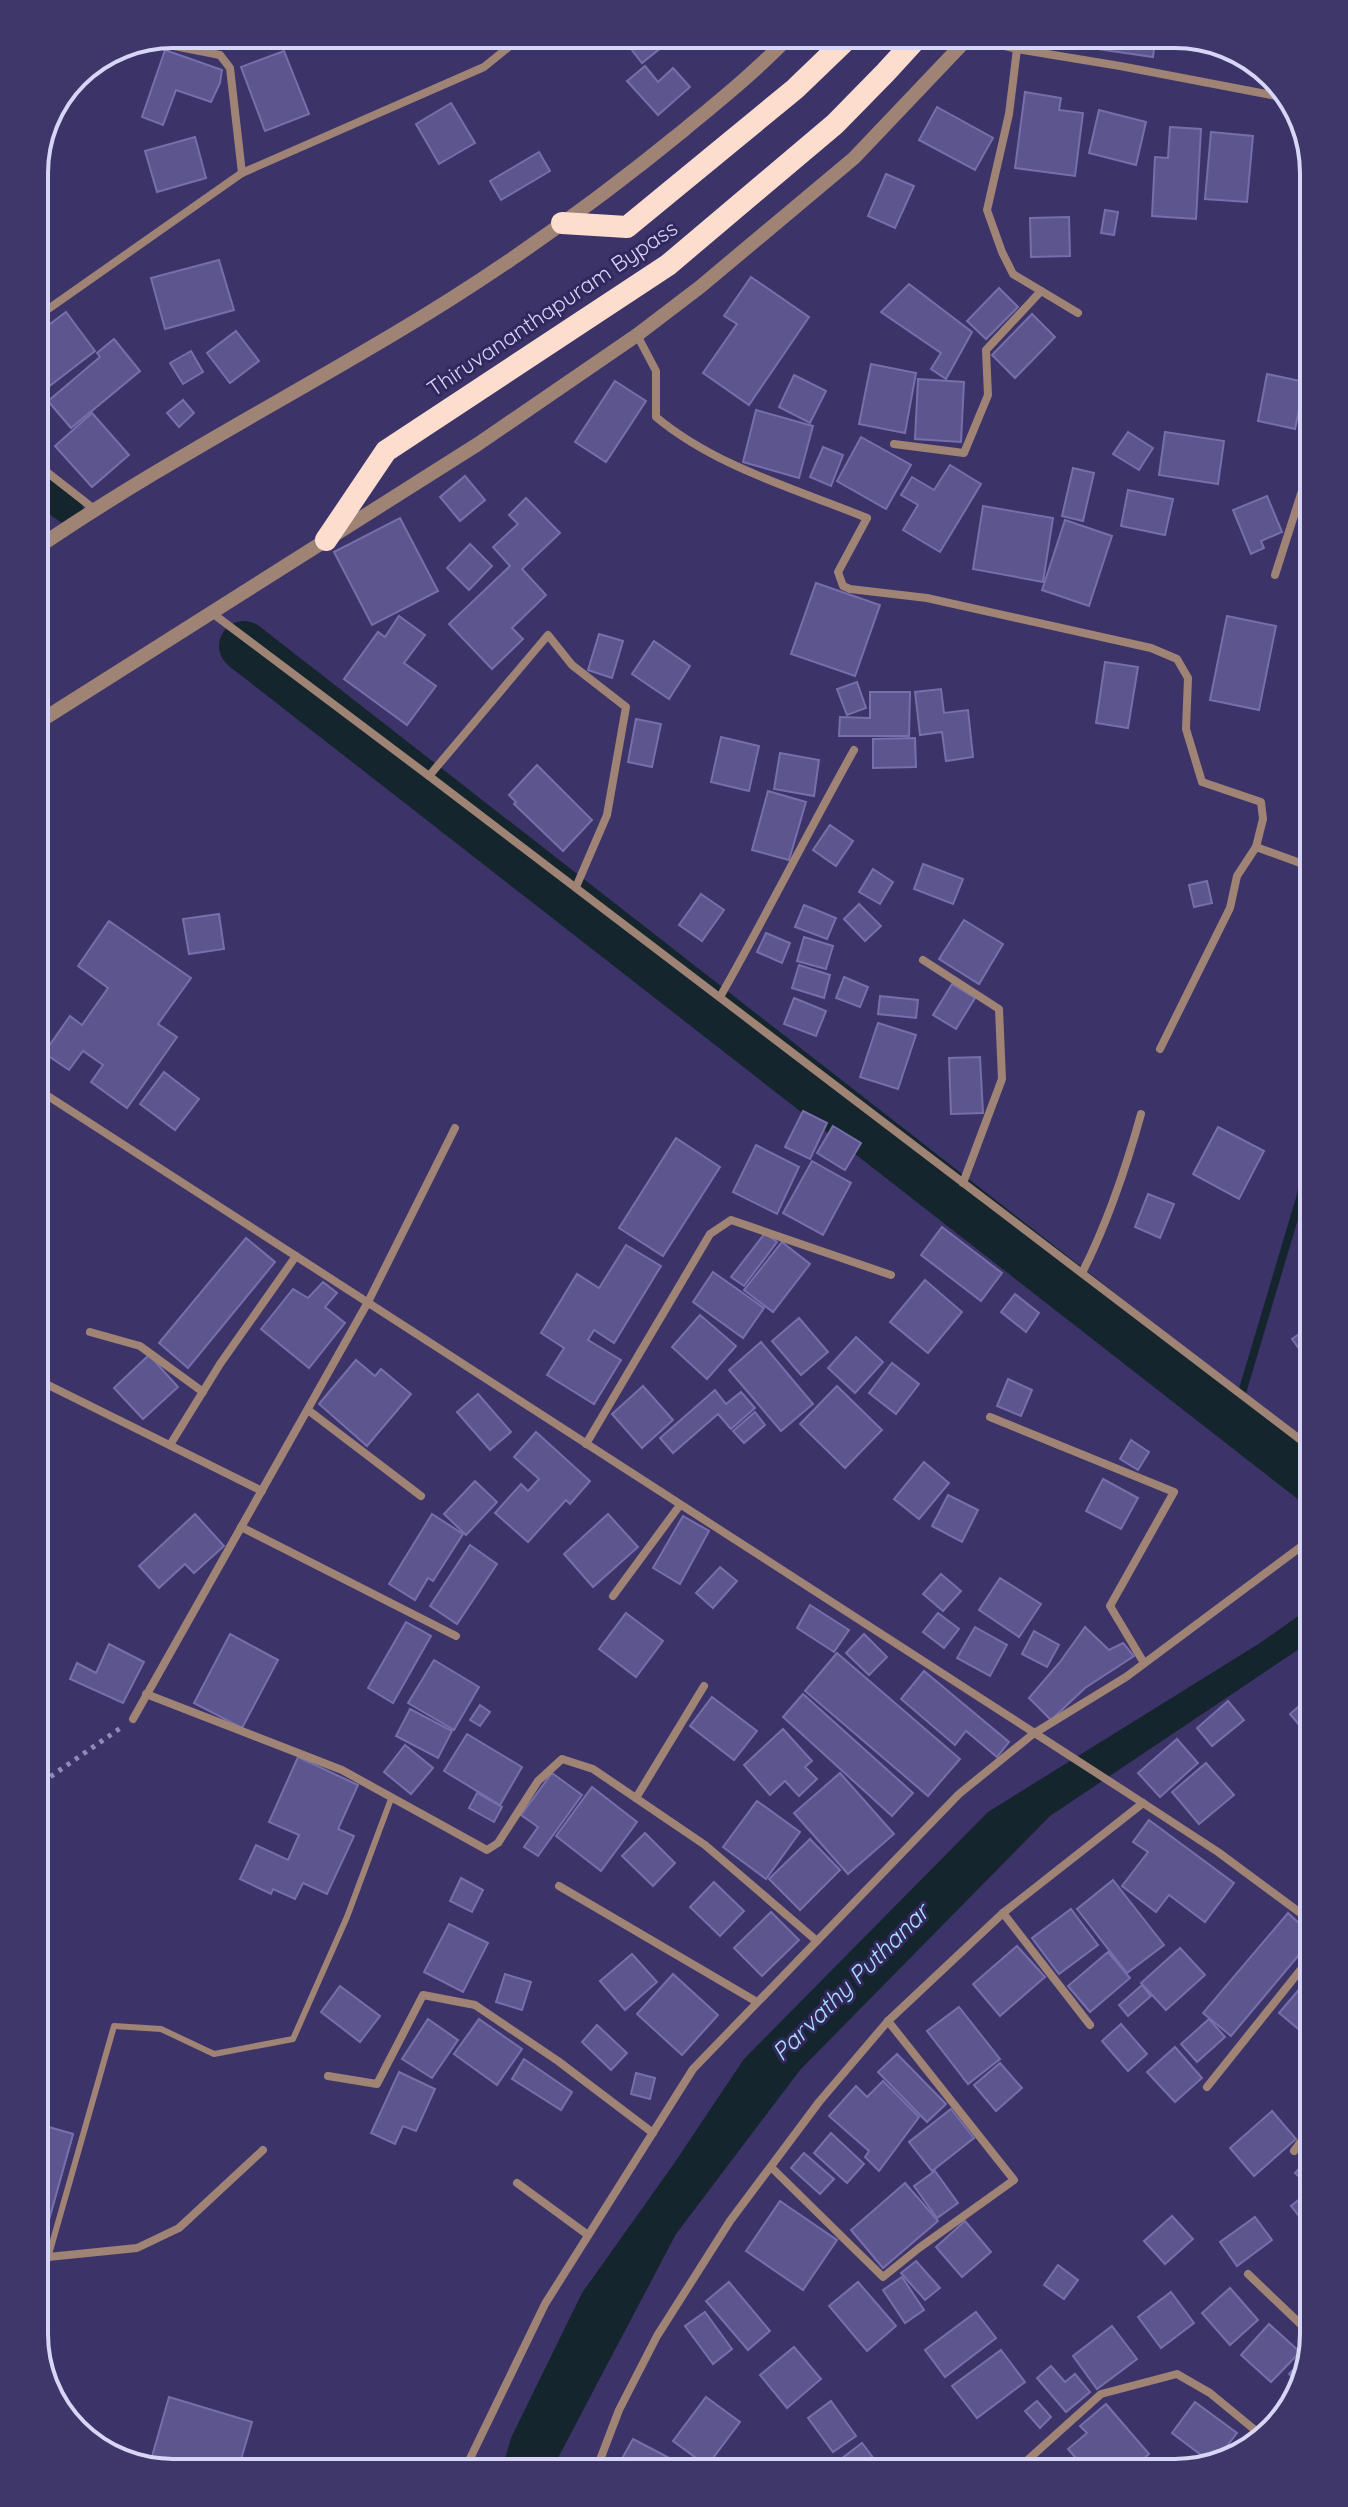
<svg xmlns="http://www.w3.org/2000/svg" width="1348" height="2507" font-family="Quicksand,sans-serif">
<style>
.water{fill:#14252d}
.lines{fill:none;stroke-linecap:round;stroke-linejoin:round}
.stream{stroke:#14252d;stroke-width:8}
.canal{stroke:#14252d;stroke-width:30}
.river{stroke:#14252d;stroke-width:50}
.building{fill:#5c558e;stroke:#766fab;stroke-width:2}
.path{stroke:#908bb6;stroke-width:5;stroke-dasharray:4 6;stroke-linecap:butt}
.service{stroke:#9f8374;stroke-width:6}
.minor{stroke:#9f8374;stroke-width:8}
.tertiary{stroke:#9f8374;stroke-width:14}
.trunk{stroke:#fcddce;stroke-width:22}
.labels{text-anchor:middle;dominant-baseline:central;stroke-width:6;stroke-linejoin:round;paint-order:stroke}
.street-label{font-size:22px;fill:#d8d6f7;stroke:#32285e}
.water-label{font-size:24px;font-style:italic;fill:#aae0fa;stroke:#32285e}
.rim{fill:none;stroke:#d8d6f7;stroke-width:4}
</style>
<rect width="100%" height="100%" fill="#3c3369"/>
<!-- water -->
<path class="water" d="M1314,1605V1639L1050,1816L800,2070L676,2234L550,2473H501L511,2438L582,2293L673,2165L744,2059L988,1812L1260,1643Z"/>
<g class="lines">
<!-- stream -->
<g class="stream">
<path d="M1241,1396L1301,1195L1314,1094"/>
<path d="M1240,1414L1242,1425"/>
</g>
<!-- canal -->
<path class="canal" d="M34,485L68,509"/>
<!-- river -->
<path class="river" d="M244,646L1314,1480"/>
</g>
<!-- building -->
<g class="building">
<path d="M1099,35L1155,41L1153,57L1097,49Z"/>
<path d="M672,39L642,63L624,40Z"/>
<path d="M165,50L222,70L220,83L211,102L176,90L163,125L142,117Z"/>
<path d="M284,51L309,114L265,131L241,67Z"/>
<path d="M645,66L658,82L673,68L690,87L658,115L627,81Z"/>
<path d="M1025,92L1061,98L1059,110L1083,113L1075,176L1015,168Z"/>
<path d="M451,103L475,143L439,164L416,124Z"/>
<path d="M937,107L993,138L975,170L919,140Z"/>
<path d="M1099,110L1146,122L1136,165L1089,153Z"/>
<path d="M1170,127L1201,129L1196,219L1152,216L1155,157L1168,158Z"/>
<path d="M1211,132L1253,136L1247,202L1205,199Z"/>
<path d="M195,137L206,178L157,192L145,151Z"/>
<path d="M1309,149L1314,173V198L1302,196Z"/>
<path d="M539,152L550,171L501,200L490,181Z"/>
<path d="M886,174L914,186L895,228L868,216Z"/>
<path d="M1302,203L1314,204V255L1299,254Z"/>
<path d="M1105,210L1118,212L1114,235L1101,233Z"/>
<path d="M1069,217L1070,256L1031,257L1030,218Z"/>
<path d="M219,260L234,310L165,329L151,278Z"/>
<path d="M751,277L809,317L749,405L703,373L737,324L724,316Z"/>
<path d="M909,284L972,332L946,379L931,369L941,353L881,312Z"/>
<path d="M999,288L1018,307L986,339L967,321Z"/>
<path d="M66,312L95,351L34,398V336Z"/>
<path d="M1032,314L1055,337L1015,378L992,355Z"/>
<path d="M236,331L259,361L230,383L207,353Z"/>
<path d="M114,339L140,371L71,428L48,401L100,357L97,353Z"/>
<path d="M191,351L203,372L183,384L170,363Z"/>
<path d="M871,364L916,373L905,433L859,424Z"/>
<path d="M1267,374L1305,382L1295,429L1258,421Z"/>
<path d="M794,375L826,391L810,423L779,407Z"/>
<path d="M918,379L964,382L961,442L915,439Z"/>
<path d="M615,381L646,401L606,462L575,442Z"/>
<path d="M183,400L194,413L179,427L167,413Z"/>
<path d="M756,410L813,426L799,478L743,462Z"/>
<path d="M92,413L129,455L92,487L55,446Z"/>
<path d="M1128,432L1153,448L1139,470L1113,454Z"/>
<path d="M1165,432L1224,441L1218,484L1159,475Z"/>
<path d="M861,437L911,465L886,509L837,481Z"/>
<path d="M823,447L843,455L831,486L810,477Z"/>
<path d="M950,465L981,484L940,552L903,530L918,505L901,495L912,477L934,490Z"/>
<path d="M1073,468L1094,473L1083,521L1062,516Z"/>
<path d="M465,476L485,500L460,521L440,497Z"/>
<path d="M1128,490L1173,499L1165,535L1121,526Z"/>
<path d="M1267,496L1282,532L1261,541L1264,548L1251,554L1233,510Z"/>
<path d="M526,498L560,533L522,569L546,595L512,628L523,639L492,669L449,624L510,566L493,547L518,524L509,515Z"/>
<path d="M983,506L1053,518L1043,582L973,569Z"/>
<path d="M400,518L438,591L372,625L334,552Z"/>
<path d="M1065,520L1112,536L1089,606L1042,590Z"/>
<path d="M470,544L492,566L469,590L447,568Z"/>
<path d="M816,583L880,605L855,676L791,654Z"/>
<path d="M399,616L425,635L404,663L436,686L407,725L344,679L378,632L385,637Z"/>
<path d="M1227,616L1276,626L1259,710L1210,700Z"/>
<path d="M599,634L623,641L612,678L588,670Z"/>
<path d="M654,641L690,666L669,699L632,674Z"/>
<path d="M1105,662L1138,667L1128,728L1096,723Z"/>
<path d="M857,682L866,708L847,715L837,689Z"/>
<path d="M941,689L944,713L968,710L973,757L946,761L942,732L920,735L915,692Z"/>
<path d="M870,692H910L909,736H839L840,717L870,718Z"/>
<path d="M636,719L661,724L652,767L628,762Z"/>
<path d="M721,737L759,746L749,791L711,782Z"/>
<path d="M915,738L916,767L873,768V739Z"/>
<path d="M780,753L819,760L814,796L774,789Z"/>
<path d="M537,765L592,820L563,851L514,804L516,802L509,795Z"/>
<path d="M768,791L806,802L789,860L752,850Z"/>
<path d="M830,825L853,841L836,866L813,850Z"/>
<path d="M923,864L963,879L953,904L914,889Z"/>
<path d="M873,869L893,882L880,904L859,892Z"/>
<path d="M1207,881L1212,903L1194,907L1189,885Z"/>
<path d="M701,894L724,910L702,941L679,925Z"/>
<path d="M859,904L881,926L865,941L844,919Z"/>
<path d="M804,905L836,918L827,939L795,927Z"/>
<path d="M219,914L224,949L189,954L183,919Z"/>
<path d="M964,920L1003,944L979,984L939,959Z"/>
<path d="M109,921L191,978L158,1024L177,1037L127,1108L91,1082L103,1065L83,1051L69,1070L44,1053L70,1016L82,1025L108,988L78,966Z"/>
<path d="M766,933L790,943L782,963L757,952Z"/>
<path d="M804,937L833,946L826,969L797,961Z"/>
<path d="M799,965L830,975L824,998L792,988Z"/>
<path d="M844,977L868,987L860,1007L836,998Z"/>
<path d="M952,984L975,998L956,1029L933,1015Z"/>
<path d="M880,996L918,1000L916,1018L878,1014Z"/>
<path d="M794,998L826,1011L816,1036L784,1024Z"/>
<path d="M878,1023L916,1035L898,1089L860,1077Z"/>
<path d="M980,1057L983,1113L951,1114L949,1058Z"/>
<path d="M164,1072L199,1099L175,1130L140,1104Z"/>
<path d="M803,1111L827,1123L810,1159L785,1147Z"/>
<path d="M833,1126L861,1143L845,1170L817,1153Z"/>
<path d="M1218,1127L1264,1151L1239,1199L1193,1174Z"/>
<path d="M676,1138L720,1167L663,1256L619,1228Z"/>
<path d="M756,1145L799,1167L777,1214L733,1192Z"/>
<path d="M812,1161L851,1183L823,1235L783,1213Z"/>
<path d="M1148,1194L1174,1204L1160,1238L1135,1227Z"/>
<path d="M942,1227L1002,1273L981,1301L921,1255Z"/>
<path d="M765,1233L777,1242L744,1286L731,1277Z"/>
<path d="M246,1238L275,1262L188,1368L159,1343Z"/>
<path d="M782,1242L810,1264L773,1312L744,1290Z"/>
<path d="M626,1245L661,1266L614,1343L594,1330L588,1340L621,1360L594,1404L547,1375L564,1348L541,1333L577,1274L599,1288Z"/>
<path d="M713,1272L764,1308L743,1338L693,1302Z"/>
<path d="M925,1280L962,1312L928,1353L890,1322Z"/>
<path d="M323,1282L337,1293L325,1307L345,1323L309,1368L261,1329L293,1289L308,1298Z"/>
<path d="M1015,1294L1039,1313L1026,1332L1001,1312Z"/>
<path d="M700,1315L736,1346L707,1379L672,1347Z"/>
<path d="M799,1318L828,1352L801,1375L772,1341Z"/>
<path d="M1314,1324V1369L1292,1339Z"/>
<path d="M856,1337L883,1362L855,1393L828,1368Z"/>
<path d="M761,1342L813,1404L781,1431L729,1370Z"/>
<path d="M149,1355L178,1387L143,1419L114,1388Z"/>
<path d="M356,1360L375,1376L381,1369L411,1394L367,1446L319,1404Z"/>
<path d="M892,1363L919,1384L896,1414L869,1393Z"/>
<path d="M1008,1379L1032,1390L1021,1416L997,1406Z"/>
<path d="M643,1386L673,1420L642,1448L612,1414Z"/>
<path d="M837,1386L882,1430L845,1468L800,1424Z"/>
<path d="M715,1390L726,1404L741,1392L755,1408L731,1429L718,1414L673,1453L660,1438Z"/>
<path d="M478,1394L511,1432L490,1450L457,1412Z"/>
<path d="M755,1412L765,1425L744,1443L733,1431Z"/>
<path d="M536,1432L590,1481L570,1504L566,1500L528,1542L495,1513L521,1484L528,1491L539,1479L514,1457Z"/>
<path d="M1131,1440L1149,1452L1138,1470L1120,1459Z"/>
<path d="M924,1462L949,1483L919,1519L894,1499Z"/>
<path d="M1103,1479L1138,1498L1121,1529L1086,1511Z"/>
<path d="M475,1481L497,1502L466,1535L444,1514Z"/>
<path d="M948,1495L978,1510L962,1542L932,1526Z"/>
<path d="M195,1514L224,1546L194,1573L185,1564L159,1588L139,1566Z"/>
<path d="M432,1514L463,1534L433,1581L428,1578L415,1600L389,1584Z"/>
<path d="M608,1514L638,1547L593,1587L564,1554Z"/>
<path d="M683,1516L709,1531L680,1584L653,1568Z"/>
<path d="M470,1545L497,1564L457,1624L430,1606Z"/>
<path d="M720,1567L737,1581L713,1608L696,1593Z"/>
<path d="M941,1574L961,1591L943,1611L923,1594Z"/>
<path d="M1000,1578L1041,1604L1019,1637L979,1610Z"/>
<path d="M810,1605L849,1630L834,1652L797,1628Z"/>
<path d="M626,1613L663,1641L636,1677L599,1649Z"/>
<path d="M938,1613L959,1629L944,1648L923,1632Z"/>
<path d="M406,1622L431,1636L393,1703L368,1688Z"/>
<path d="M975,1627L1007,1645L990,1676L957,1658Z"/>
<path d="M1085,1627L1109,1650L1123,1643L1134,1656L1085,1688L1051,1720L1029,1698L1060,1662Z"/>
<path d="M1034,1631L1059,1645L1047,1667L1022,1654Z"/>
<path d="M230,1634L278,1660L242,1728L194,1703Z"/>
<path d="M864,1634L887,1657L869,1675L846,1653Z"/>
<path d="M109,1644L144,1662L123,1703L70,1679L77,1663L96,1673Z"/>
<path d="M837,1653L960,1759L928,1796L805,1691Z"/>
<path d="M434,1660L479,1687L454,1730L408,1703Z"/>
<path d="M924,1671L1009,1742L997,1757L966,1731L955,1745L901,1699Z"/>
<path d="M1314,1693V1736L1311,1739L1290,1714Z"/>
<path d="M803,1694L913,1793L892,1816L783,1717Z"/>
<path d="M712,1697L757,1731L734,1760L690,1726Z"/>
<path d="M1228,1701L1244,1720L1212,1746L1197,1728Z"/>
<path d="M480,1705L490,1712L480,1726L470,1720Z"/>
<path d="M410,1709L452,1731L438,1758L396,1736Z"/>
<path d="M783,1729L812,1761L805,1767L817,1779L799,1796L785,1781L770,1795L744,1765Z"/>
<path d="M467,1734L522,1767L500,1805L444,1771Z"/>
<path d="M1177,1739L1198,1763L1160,1797L1138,1773Z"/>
<path d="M405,1745L433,1768L411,1794L384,1772Z"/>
<path d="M298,1757L358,1785L338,1829L354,1836L327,1894L303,1883L295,1899L273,1889L271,1894L240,1879L256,1845L288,1860L299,1835L269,1822Z"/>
<path d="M1206,1763L1234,1795L1199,1824L1172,1792Z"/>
<path d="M552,1773L582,1795L538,1856L524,1847L538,1827L521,1815Z"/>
<path d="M840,1773L894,1834L848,1874L794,1813Z"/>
<path d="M592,1787L637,1822L601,1871L556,1836Z"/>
<path d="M477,1793L502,1807L494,1822L469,1808Z"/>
<path d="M757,1801L800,1832L766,1879L723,1847Z"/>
<path d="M1149,1820L1234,1883L1205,1922L1169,1895L1156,1912L1122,1886L1148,1852L1133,1842Z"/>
<path d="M645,1833L675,1863L653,1886L622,1856Z"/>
<path d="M810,1839L840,1870L800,1910L769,1879Z"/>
<path d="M461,1878L483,1890L472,1912L450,1901Z"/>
<path d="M1113,1880L1164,1945L1127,1973L1077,1909Z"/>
<path d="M714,1882L744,1911L720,1936L690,1907Z"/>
<path d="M1071,1909L1098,1945L1059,1974L1032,1938Z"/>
<path d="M771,1912L799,1940L762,1976L734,1948Z"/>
<path d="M1288,1913L1314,1937L1231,2036L1203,2013Z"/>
<path d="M449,1924L488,1943L463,1992L424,1972Z"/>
<path d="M1017,1946L1045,1977L1000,2016L973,1984Z"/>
<path d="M1180,1948L1205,1975L1166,2010L1141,1983Z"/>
<path d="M1108,1952L1130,1978L1090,2012L1068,1986Z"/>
<path d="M632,1954L657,1982L625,2010L600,1981Z"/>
<path d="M1314,1972V2042L1279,2013Z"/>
<path d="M505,1974L531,1982L522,2010L496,2002Z"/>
<path d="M673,1974L718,2015L682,2055L637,2014Z"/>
<path d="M1142,1985L1151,1996L1128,2016L1119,2005Z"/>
<path d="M340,1986L380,2016L360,2042L321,2012Z"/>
<path d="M959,2007L1000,2059L968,2084L927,2031Z"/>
<path d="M428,2019L458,2040L432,2078L402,2059Z"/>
<path d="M479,2019L522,2049L497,2085L454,2054Z"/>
<path d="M1209,2019L1225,2037L1197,2062L1181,2044Z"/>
<path d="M1121,2024L1147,2054L1128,2071L1102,2041Z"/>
<path d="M597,2025L627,2053L611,2070L582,2042Z"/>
<path d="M1175,2047L1202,2078L1175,2102L1147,2072Z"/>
<path d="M897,2054L946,2104L927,2122L878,2072Z"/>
<path d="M524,2059L572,2092L561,2110L512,2079Z"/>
<path d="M1000,2063L1022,2088L996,2111L974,2085Z"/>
<path d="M399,2072L435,2089L416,2131L403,2126L395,2144L371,2133Z"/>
<path d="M636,2073L655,2078L650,2099L631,2094Z"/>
<path d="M883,2081L919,2117L879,2171L865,2157L869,2151L829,2116L856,2086L867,2097Z"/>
<path d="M951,2109L974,2138L932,2171L909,2142Z"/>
<path d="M1272,2111L1296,2139L1254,2176L1230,2148Z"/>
<path d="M34,2123L73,2134L34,2273Z"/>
<path d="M34,2123L73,2134L34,2273Z"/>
<path d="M831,2133L864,2164L847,2183L814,2153Z"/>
<path d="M804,2153L834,2179L820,2194L791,2168Z"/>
<path d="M1309,2158L1314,2162V2183L1310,2187L1295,2173Z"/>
<path d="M935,2171L958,2203L937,2218L914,2186Z"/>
<path d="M905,2183L938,2221L883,2268L851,2230Z"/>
<path d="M1314,2188V2235L1291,2206Z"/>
<path d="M780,2201L837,2240L803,2290L746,2251Z"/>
<path d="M1172,2216L1193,2239L1165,2264L1144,2241Z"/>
<path d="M1255,2217L1272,2240L1237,2266L1220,2242Z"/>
<path d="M965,2221L991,2252L962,2277L936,2247Z"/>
<path d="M916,2261L940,2288L925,2300L901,2273Z"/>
<path d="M1058,2265L1078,2280L1064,2299L1044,2285Z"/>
<path d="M902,2277L924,2310L905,2323L883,2290Z"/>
<path d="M729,2282L770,2331L748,2350L706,2301Z"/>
<path d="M858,2282L896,2326L867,2351L829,2306Z"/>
<path d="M1230,2288L1258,2320L1230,2345L1202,2313Z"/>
<path d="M1171,2292L1194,2323L1161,2348L1138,2317Z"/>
<path d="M705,2312L732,2349L713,2364L685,2326Z"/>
<path d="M976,2312L996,2338L945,2377L925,2350Z"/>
<path d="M1269,2324L1300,2352L1271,2382L1241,2355Z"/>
<path d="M1112,2326L1137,2359L1097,2389L1073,2356Z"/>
<path d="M794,2347L821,2379L787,2408L760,2375Z"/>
<path d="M1001,2350L1025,2382L977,2418L952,2386Z"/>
<path d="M1307,2356L1299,2383L1289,2374Z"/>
<path d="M1051,2366L1065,2382L1075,2374L1090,2392L1066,2412L1037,2378Z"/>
<path d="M169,2397L252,2422L237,2473H165L149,2467Z"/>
<path d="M706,2397L740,2422L707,2466L673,2441Z"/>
<path d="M831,2401L856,2436L833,2452L808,2418Z"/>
<path d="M1037,2401L1051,2417L1040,2428L1025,2411Z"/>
<path d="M1195,2402L1237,2433L1213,2464L1172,2433Z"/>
<path d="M1106,2404L1149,2454L1128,2473H1089L1068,2449L1087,2433L1080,2426Z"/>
<path d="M633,2439L675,2461L668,2473H640L620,2462Z"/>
<path d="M862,2443L884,2472L837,2473L832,2466Z"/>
</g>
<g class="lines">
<!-- path -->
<path class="path" d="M34,1788L122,1727"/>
<!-- service -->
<path class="service" d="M34,2307L114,2026L161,2029L214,2054L293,2039L347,1917L391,1799"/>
<!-- minor -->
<g class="minor">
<path d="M969,37L1017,49L1120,66L1287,98"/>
<path d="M164,44L220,55L230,68L242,173"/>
<path d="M1017,49L1009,114L987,210L1002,252L1013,274L1078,313"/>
<path d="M34,319L242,173L484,67L516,41"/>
<path d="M637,335L656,371V417C716,467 796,489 867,518L838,572L843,586L850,589L927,598L1151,648L1177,659L1188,678L1186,729L1202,782L1261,802L1263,819L1256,847L1314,868"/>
<path d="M894,444L964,453L988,395L986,350L1041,291"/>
<path d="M34,462L94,509"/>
<path d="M1275,575L1309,469L1314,431"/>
<path d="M212,613L429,776L1314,1450"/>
<path d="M429,776L548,635L572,665L626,707L607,815L576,887"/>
<path d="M923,960L999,1009L1002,1079L963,1183"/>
<path d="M720,997C766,916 808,832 854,750"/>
<path d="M1160,1049L1230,908L1237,876L1256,847"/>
<path d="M34,1087L1143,1803L1218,1852L1314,1923"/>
<path d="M1082,1273C1108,1222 1126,1168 1141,1114"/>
<path d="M90,1332L140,1346L203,1392"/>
<path d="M34,1378L262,1491"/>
<path d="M308,1410L421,1496"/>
<path d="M990,1417L1174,1492L1110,1606L1144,1663"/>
<path d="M586,1444L710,1234L731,1220L891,1275"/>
<path d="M170,1445L220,1364L296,1256"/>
<path d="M241,1527L456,1636"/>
<path d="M613,1596L680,1505"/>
<path d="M146,1694L342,1770L487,1850L498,1843L538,1781L562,1759L593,1769L705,1845L817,1941"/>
<path d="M133,1719L368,1302L455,1128"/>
<path d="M636,1798L704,1686"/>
<path d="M559,1886L757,2002"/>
<path d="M1003,1913L1090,2025"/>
<path d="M328,2076L377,2084L423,1995L475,2005L558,2061L653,2133"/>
<path d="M1207,2087L1314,1953"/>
<path d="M1294,2151L1314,2124"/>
<path d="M771,2167L883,2277L919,2248L1014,2180L888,2021"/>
<path d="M517,2183L588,2235"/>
<path d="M48,2257L137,2248L179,2228L263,2150"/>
<path d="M1248,2274L1313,2336"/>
<path d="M463,2473L545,2304L693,2069L959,1794L1033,1734L1126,1677L1314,1537"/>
<path d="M595,2473L619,2410L657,2336L730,2221L819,2102L888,2021L1003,1913L1143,1803"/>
<path d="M1013,2473L1101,2394L1177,2374L1210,2393L1261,2435"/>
</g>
<!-- tertiary -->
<g class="tertiary">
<path d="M34,550C149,471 273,406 392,335C494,275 592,205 684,130C720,100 756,71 788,38"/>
<path d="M34,725L478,444L637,335L700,287L854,158L970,36"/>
</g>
<!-- trunk -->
<g class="trunk">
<path d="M562,223L627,227L795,89L848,38"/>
<path d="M326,540L386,451L668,265L835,124L885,73L918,37"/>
</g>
</g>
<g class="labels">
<!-- street labels -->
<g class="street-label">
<text transform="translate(552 308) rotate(-34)">Thiruvananthapuram Bypass</text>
</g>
<!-- water labels -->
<g class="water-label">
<text transform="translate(850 1982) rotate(-45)">Parvathy Puthanar</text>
</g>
</g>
<!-- crop -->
<path d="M0 0H1348V2507H0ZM173 48H1175A125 125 0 0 1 1300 173V2334A125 125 0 0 1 1175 2459H173A125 125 0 0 1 48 2334V173A125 125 0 0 1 173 48Z" fill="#3f366a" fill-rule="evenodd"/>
<path class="rim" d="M173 48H1175A125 125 0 0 1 1300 173V2334A125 125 0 0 1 1175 2459H173A125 125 0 0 1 48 2334V173A125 125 0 0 1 173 48Z"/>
</svg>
